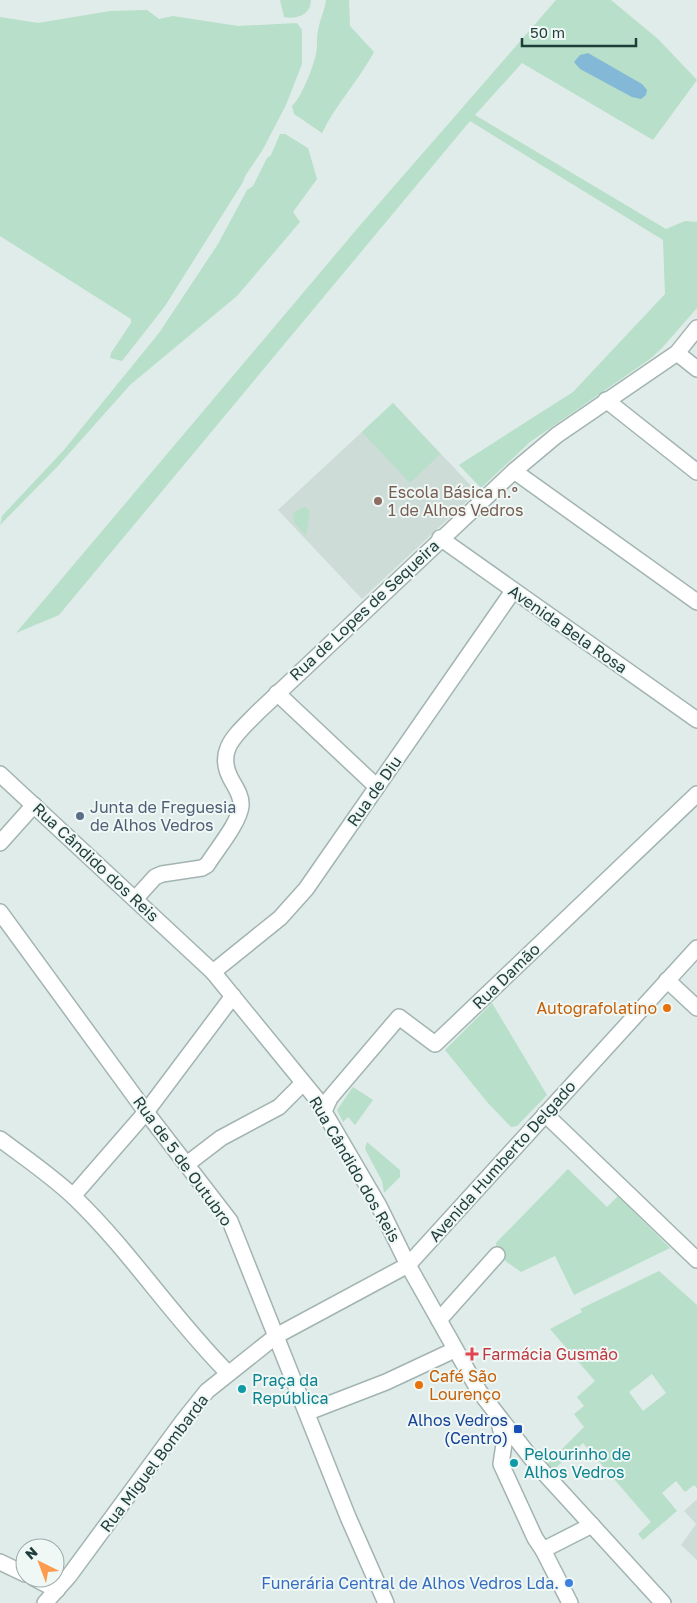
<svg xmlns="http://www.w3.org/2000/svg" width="697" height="1603" font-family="'Golos Text',sans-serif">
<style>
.built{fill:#cedcd8}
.green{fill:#b7dfc9;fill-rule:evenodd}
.water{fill:#83b9d6}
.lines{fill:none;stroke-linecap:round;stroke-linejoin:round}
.street-casing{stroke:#a2b4b1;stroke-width:18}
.street{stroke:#fff;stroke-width:15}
.education-dot{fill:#8d6e63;stroke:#f0f8f6;stroke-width:2}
.service-dot{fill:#5c6f8a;stroke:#f0f8f6;stroke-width:2}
.food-dot{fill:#e8710a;stroke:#f0f8f6;stroke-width:2}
.health-dot{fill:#e0444e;stroke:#f0f8f6;stroke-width:2}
.culture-dot{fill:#0f9aa8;stroke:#f0f8f6;stroke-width:2}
.transit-dot{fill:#1a4fb4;stroke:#f0f8f6;stroke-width:2}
.shop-dot{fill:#3f7fe0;stroke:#f0f8f6;stroke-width:2}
.labels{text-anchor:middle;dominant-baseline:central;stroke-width:4;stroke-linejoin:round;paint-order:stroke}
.education-label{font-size:16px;fill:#785e54;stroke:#f0f8f6;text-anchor:start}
.street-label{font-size:16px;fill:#1f3d3b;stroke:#f0f8f6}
.service-label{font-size:16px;fill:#4e5e75;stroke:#f0f8f6;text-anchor:start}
.food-label{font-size:16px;fill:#c56008;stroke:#f0f8f6;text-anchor:end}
.health-label{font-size:16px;fill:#be3a42;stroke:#f0f8f6;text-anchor:start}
.culture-label{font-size:16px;fill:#0d838f;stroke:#f0f8f6;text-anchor:start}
.transit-label{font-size:16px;fill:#164399;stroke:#f0f8f6;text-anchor:end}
.shop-label{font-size:16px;fill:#366cbe;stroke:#f0f8f6;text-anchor:end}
</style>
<rect width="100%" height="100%" fill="#e0ece9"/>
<!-- built -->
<g class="built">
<path d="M393,403L477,492L362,599L278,510Z"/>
<path d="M697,1499V1560L681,1545L696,1524L684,1511Z"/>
</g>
<!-- green -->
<g class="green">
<path d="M280,0H311C311,14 297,20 284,17Z"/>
<path d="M326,0H349L350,26L374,52C359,80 336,104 322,133L294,114L292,106C302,97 313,67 316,54C318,45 316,35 319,26C321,17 325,9 326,0Z"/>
<path d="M556,0H611L658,39L697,80L653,140L522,63L475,115L666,229L685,221L697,222V308L662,348L650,359L530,442L481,488L459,465L573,392L665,294L663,240L470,121L59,615L16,633L362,223Z"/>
<path d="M147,10L159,19L173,16L238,26L297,23L302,30V64L286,105L262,151L245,176L243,182L165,306L122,361L110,358L111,353L131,323V319L0,236V17L38,23L110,11Z"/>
<path d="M280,134H285L308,148L317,179L293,212L300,222L237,296L130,385L57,467L0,525L2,516L63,451L159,333L218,244L247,190L253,186L267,158L271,155Z"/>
<path d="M393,403L440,454L410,483L362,432Z"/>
<path d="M305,507L310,511L306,536L294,522L293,514L299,509Z"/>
<path d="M492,1003L547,1095L517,1126L511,1127L488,1103L445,1050Z"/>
<path d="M353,1087L373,1100L355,1125L348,1117L343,1122L337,1110Z"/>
<path d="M367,1142L400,1170V1177L384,1193L382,1181L365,1149Z"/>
<path d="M568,1169L607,1207L618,1196L670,1248L574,1295L555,1256L521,1272L497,1255L496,1243Z"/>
<path d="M659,1271L697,1305V1488L694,1485L685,1492L676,1481L662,1493L677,1511L643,1540L638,1534L651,1522L583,1443L552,1471L546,1465L584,1427L574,1414L584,1406L577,1397L595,1381L550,1329L582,1312L580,1309ZM652,1374L666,1393L643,1411L629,1392Z"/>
</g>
<!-- water -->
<path class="water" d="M588,53L642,84L647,90L646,95L641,99L632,97L580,69L574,62L580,55Z"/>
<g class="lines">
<defs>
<g id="street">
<path d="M677,353L697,369"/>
<path d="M606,400L697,472"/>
<path d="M514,471L697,602"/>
<path d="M440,538L697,720"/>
<path d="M277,693L377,787"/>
<path d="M0,774L213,972L316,1098L379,1206L408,1265L479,1391L535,1463L663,1603"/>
<path d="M0,843L34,805"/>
<path d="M136,898L155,877L162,874L202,868L207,865C217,849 239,823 241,806C242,797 236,788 232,781C214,750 237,734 257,713L514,471L557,435L677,353L697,328"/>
<path d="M0,912L146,1112L230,1221L348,1517L386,1603"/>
<path d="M213,972L280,918L306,889L513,591"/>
<path d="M667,980L697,1008"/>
<path d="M324,1111L330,1098L399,1017L435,1044L697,794"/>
<path d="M545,1114L697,1260"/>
<path d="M0,1139C25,1158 52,1176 75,1198C131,1252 173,1318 228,1373"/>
<path d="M187,1164L221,1138L279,1107L303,1083"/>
<path d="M73,1196L146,1112L233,996"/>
<path d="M439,1320L497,1255"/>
<path d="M311,1411L386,1382L448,1353"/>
<path d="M499,1422L504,1444L501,1464L535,1538L543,1550L592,1525"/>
<path d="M543,1550L570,1603"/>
<path d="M0,1562L25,1574"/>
<path d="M34,1578L57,1590"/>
<path d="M45,1603L69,1576L183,1421L207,1391L276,1336L408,1265L697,948"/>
</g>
</defs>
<!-- street casing -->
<use href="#street" class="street-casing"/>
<!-- street -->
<use href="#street" class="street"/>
</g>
<!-- markers -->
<circle class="education-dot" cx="378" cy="501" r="5"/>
<circle class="service-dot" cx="80" cy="816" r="5"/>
<g class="food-dot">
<circle cx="667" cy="1008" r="5"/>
<circle cx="419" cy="1385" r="5"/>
</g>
<path class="health-dot" d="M469.5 1346.5h5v5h5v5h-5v5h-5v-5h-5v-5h5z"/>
<g class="culture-dot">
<circle cx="242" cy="1389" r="5"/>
<circle cx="514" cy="1463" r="5"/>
</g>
<rect class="transit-dot" x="513" y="1424" width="10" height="10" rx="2.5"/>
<circle class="shop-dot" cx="569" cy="1583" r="5"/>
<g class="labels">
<!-- education labels -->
<g class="education-label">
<text x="388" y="492">Escola Básica n.º<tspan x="388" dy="18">1 de Alhos Vedros</tspan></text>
</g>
<!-- street labels -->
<g class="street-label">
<text transform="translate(364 610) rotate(-43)">Rua de Lopes de Sequeira</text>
<text transform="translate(568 629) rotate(35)">Avenida Bela Rosa</text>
<text transform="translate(374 791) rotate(-55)">Rua de Diu</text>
<text transform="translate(96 862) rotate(43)">Rua Cândido dos Reis</text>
<text transform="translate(506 976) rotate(-44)">Rua Damão</text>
<text transform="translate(183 1161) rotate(54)">Rua de 5 de Outubro</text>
<text transform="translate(502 1161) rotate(-48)">Avenida Humberto Delgado</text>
<text transform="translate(355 1169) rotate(60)">Rua Cândido dos Reis</text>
<text transform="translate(154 1463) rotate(-53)">Rua Miguel Bombarda</text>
</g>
<!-- service labels -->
<g class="service-label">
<text x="90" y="807">Junta de Freguesia<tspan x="90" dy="18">de Alhos Vedros</tspan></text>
</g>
<!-- food labels -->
<g class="food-label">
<text x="657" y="1008">Autografolatino</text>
<text x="429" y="1376" text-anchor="start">Café São<tspan x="429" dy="18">Lourenço</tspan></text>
</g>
<!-- health labels -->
<g class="health-label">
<text x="482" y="1354">Farmácia Gusmão</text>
</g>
<!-- culture labels -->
<g class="culture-label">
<text x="252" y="1380">Praça da<tspan x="252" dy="18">República</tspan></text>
<text x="524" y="1454">Pelourinho de<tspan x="524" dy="18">Alhos Vedros</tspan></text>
</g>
<!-- transit labels -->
<g class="transit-label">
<text x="508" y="1420">Alhos Vedros<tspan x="508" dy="18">(Centro)</tspan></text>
</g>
<!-- shop labels -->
<g class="shop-label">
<text x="559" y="1583">Funerária Central de Alhos Vedros Lda.</text>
</g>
</g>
<!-- north arrow -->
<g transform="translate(40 1563) rotate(318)"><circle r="24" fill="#f0f8f6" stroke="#9cadab"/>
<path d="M0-4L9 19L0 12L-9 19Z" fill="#fc9a4d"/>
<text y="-8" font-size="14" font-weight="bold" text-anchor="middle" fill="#1f3d3b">N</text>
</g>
<!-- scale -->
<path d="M522 38v8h114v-8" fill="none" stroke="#1f3d3b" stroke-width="2.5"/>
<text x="530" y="38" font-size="15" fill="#1f3d3b" stroke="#f0f8f6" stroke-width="4" paint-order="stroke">50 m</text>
</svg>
